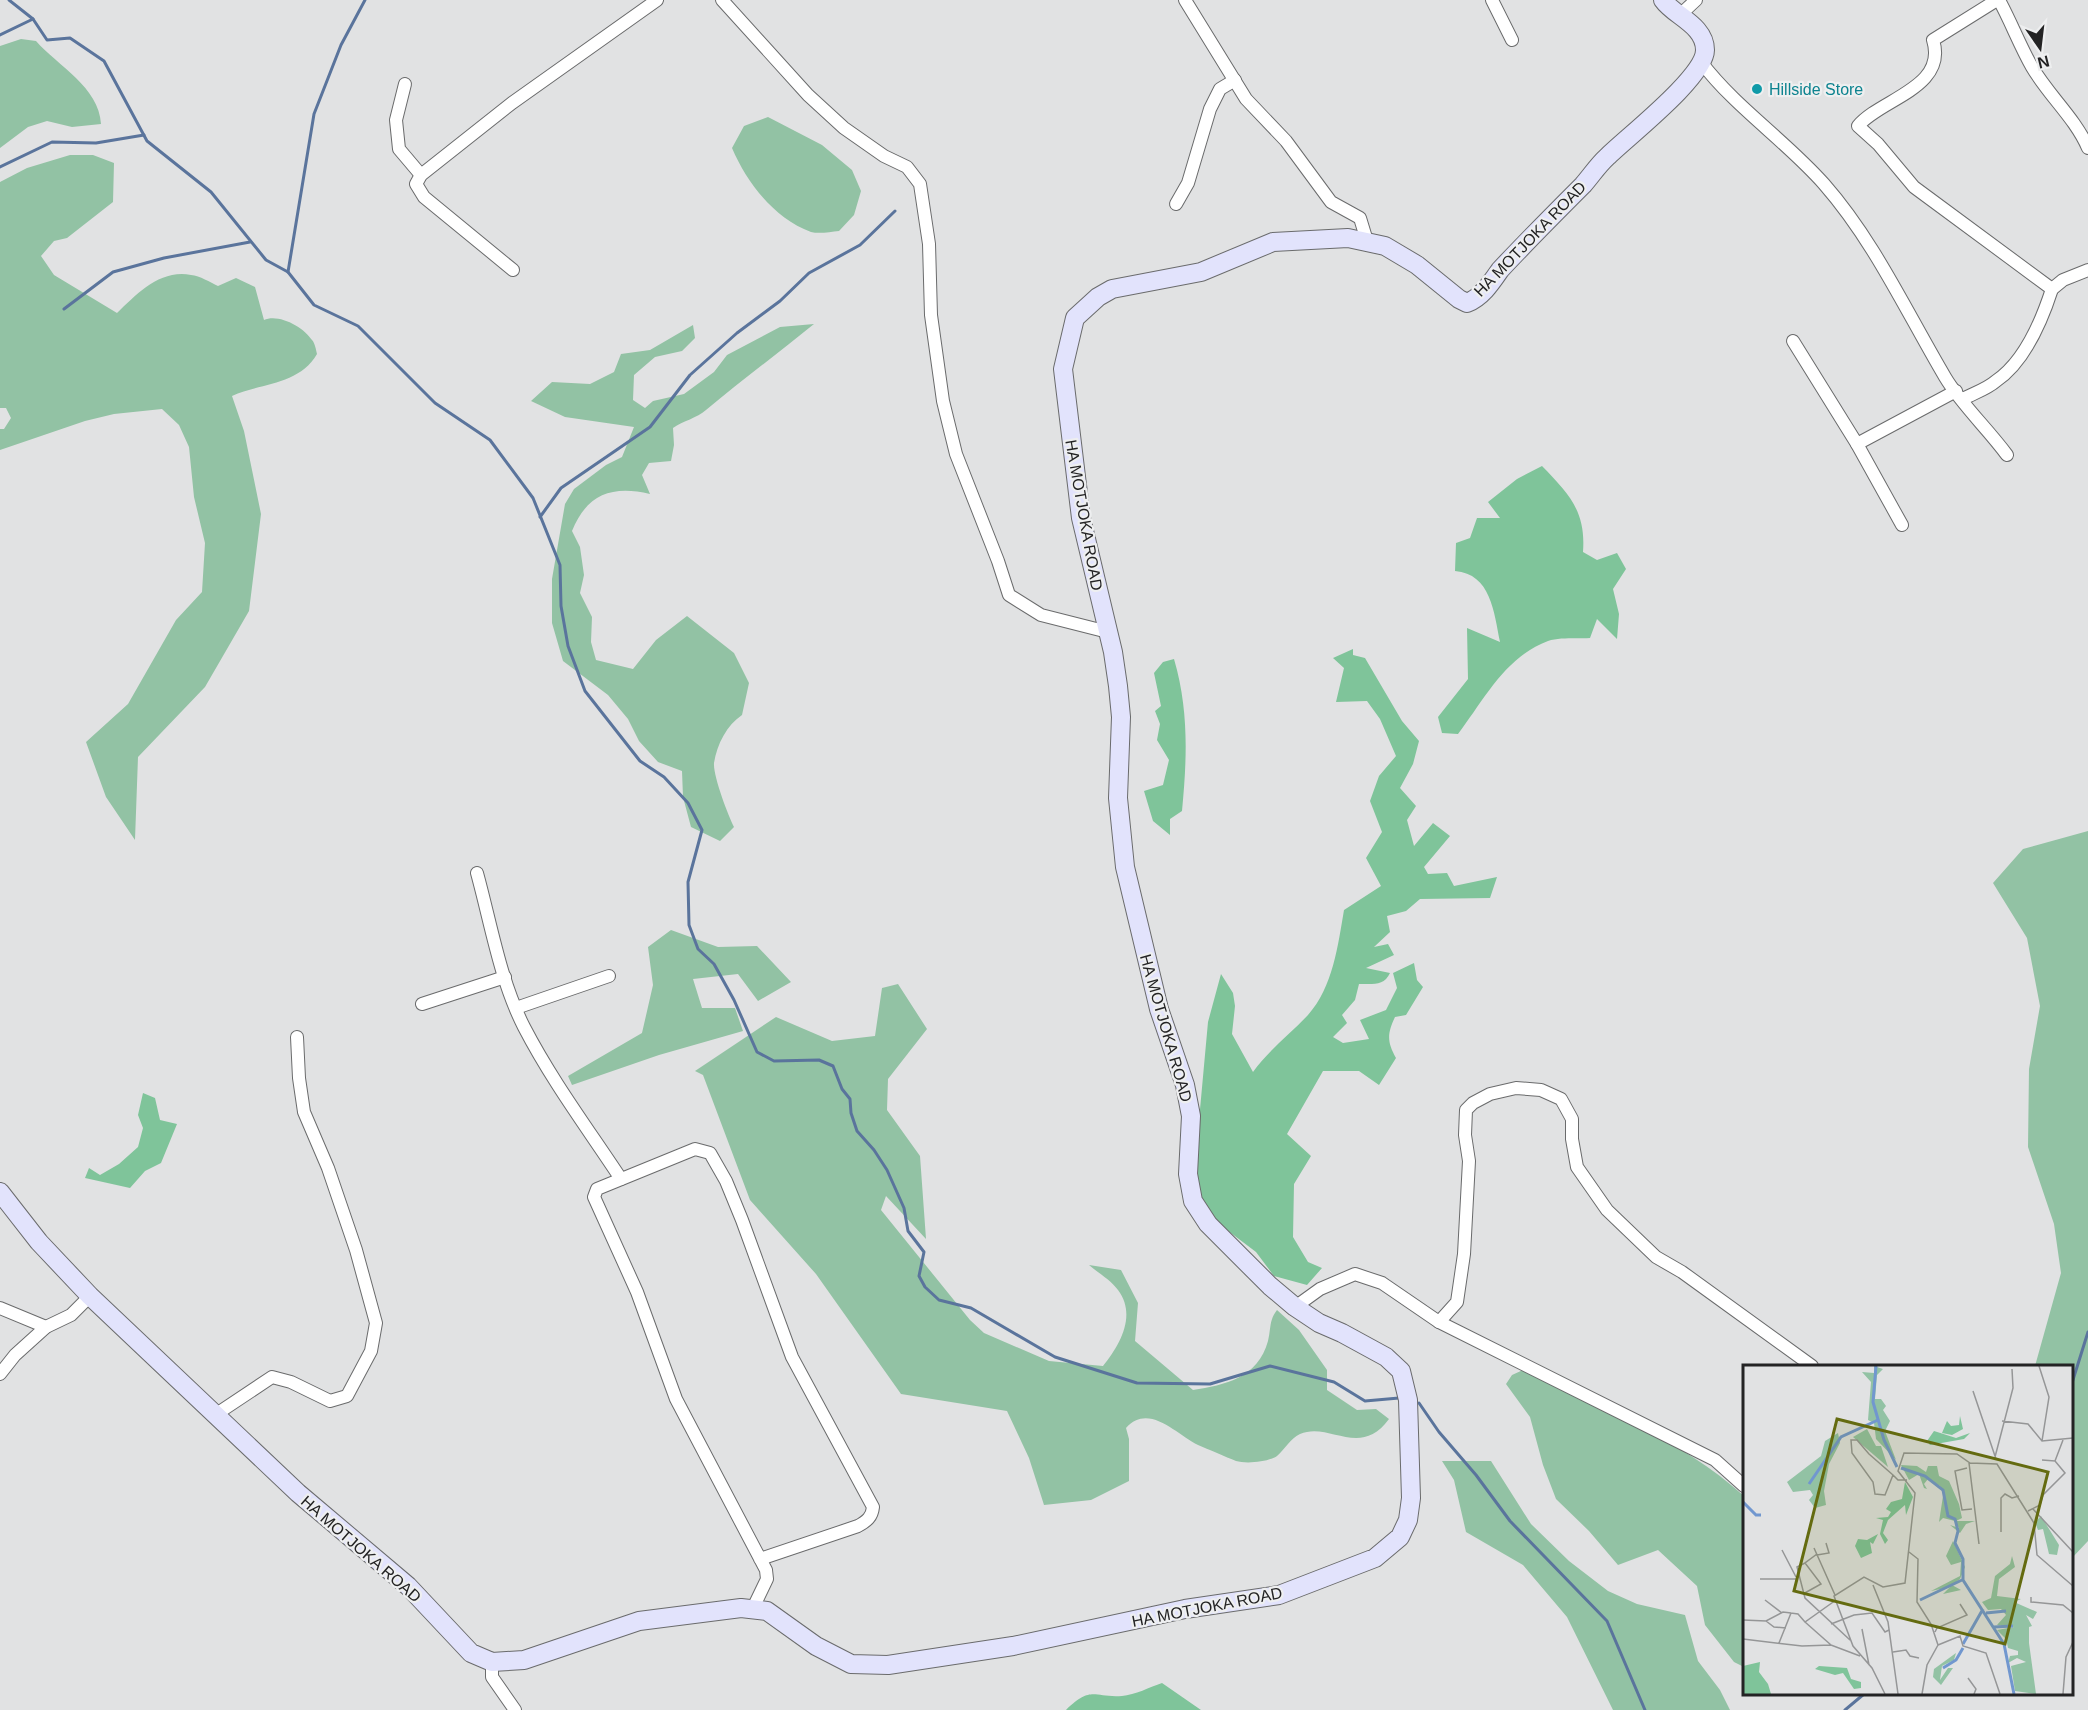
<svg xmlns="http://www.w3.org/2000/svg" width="2088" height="1710" font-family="Arial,sans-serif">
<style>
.green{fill:#92c2a4}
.forest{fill:#7fc49a}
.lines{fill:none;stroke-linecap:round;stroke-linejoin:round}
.stream{stroke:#5a749c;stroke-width:3}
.street-casing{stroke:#6a6b6c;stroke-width:14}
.secondary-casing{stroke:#6a6b6c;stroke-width:20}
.street{stroke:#fff;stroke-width:12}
.secondary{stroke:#e2e3fc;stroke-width:18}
.culture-dot{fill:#0f9aa8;stroke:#eeeff0;stroke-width:2}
.labels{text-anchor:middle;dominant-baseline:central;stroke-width:4.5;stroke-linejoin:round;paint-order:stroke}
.culture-label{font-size:16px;fill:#0d838f;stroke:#eeeff0;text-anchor:start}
.street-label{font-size:16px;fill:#232324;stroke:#eeeff0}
.inset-river{fill:none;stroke:#7197cf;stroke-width:3}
.inset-road{fill:none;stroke:#959697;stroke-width:1.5}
.view{fill:#646b10;fill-opacity:0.15;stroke:#646b10;stroke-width:3}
.inset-edge{fill:none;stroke:#232324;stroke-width:3}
</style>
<rect width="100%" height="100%" fill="#e1e2e3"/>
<!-- green -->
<g class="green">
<path d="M21,39L36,41C58,66 99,87 101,124L72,127L47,121L28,127L0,148V46Z"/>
<path d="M768,117L822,145L852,170L861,191L854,215L839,231C830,232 819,234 811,232C774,218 747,183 732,148L744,126Z"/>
<path d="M70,155H93L114,163L113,202L67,238L54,241L41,256L54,275L117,313C137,294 160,269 191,275C200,276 210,282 218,286L236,278L255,287L264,320C278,313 304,327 312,340C315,343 316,350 317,354C299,385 261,383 232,396L244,431L261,514L249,611L205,687L138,757L135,840L106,797L86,742L128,704L176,620L202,592L205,543L194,497L189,447L179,425L162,409L114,414L85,421L0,450V429H4L11,418L6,408H0V182L27,168Z"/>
<path d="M814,324C778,353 741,381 706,410C697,418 683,421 673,428L674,445L671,461L649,463L642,475L650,494C612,485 587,494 572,531L580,547L584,575L580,593L592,617L591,642L596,660L633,669L656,640L687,616L734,653L749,683L742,715C727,725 717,744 714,763C713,776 728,815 734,827L720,841L691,827L683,797L682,771L658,762L639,741L628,719L608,695L563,661L552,623V579L565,504L574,489L606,465L622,457L634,427L565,417L531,401L552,382L590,384L614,372L621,354L650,350L693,325L695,338L682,351L655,357L634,375L633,400L645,408L653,401L684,394L714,372L727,355L780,327Z"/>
<path d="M2088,831V1541L2072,1558V1366H2035L2061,1273L2054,1224L2028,1147L2029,1069L2040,1006L2027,938L1993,883L2023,849Z"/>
<path d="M671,930L718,947L757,946L791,982L758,1001L738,974L693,979L702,1008H735L743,1031L659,1055L572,1085L568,1076L642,1033L653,985L648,947Z"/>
<path d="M898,984L927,1029L888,1079L887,1110L920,1156L926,1239L886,1196L881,1210L970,1320L984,1333L1049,1361L1103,1366C1120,1345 1137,1315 1118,1290C1111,1280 1098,1273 1089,1265L1121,1270L1138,1303L1135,1341L1193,1390C1225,1385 1258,1378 1268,1341C1271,1329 1269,1320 1277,1310L1299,1330L1327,1370V1390L1357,1410L1376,1409L1389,1419C1360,1459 1329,1421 1300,1434C1290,1439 1285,1449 1277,1456C1269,1462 1246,1464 1236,1461C1226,1457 1208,1449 1198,1445C1177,1435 1149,1402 1126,1428L1129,1439V1481L1091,1500L1044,1505L1029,1458L1007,1411L901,1394L816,1274L750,1200L703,1075L695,1071L776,1017L832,1041L875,1036L882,988Z"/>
<path d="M1523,1370C1599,1407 1681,1439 1744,1496V1667L1734,1662L1705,1625L1697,1586L1658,1550L1618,1565L1589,1531L1556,1499L1543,1465L1530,1417L1506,1384L1512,1375Z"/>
<path d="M1442,1461H1491L1531,1524L1569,1561L1608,1591L1637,1604L1685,1615L1698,1661L1720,1690L1730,1710H1613L1567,1617L1523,1565L1466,1532L1454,1480Z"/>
</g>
<!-- forest -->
<g class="forest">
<path d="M1542,466C1569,494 1586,511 1583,552L1597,560L1617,553L1626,569L1613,589L1619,614L1617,639L1597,619L1590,638C1577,639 1560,637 1548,641C1505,657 1484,700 1458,734L1442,733L1438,717L1468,679L1467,628L1500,642C1494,612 1491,574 1455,571L1456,543L1470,538L1477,518H1500L1488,502L1517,479Z"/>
<path d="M1353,649V655L1365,658L1402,721L1419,741L1413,764L1400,788L1416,806L1407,820L1414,846L1433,823L1450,836L1424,867L1428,874L1447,873L1454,886L1497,877L1490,898L1420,899L1406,911L1387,916L1390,932L1374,947L1388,944L1394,955L1366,968L1390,973C1384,986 1373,984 1359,984L1355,1000L1342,1015L1347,1023L1333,1037L1343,1043L1369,1039L1360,1020L1386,1010L1397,988L1393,973L1414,963L1417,980L1423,987L1406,1015L1395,1017C1387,1034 1387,1042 1396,1058L1379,1085L1359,1071H1323L1287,1134L1311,1156L1294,1184L1293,1237L1308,1262L1322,1268L1307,1285L1274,1276L1256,1252L1219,1224L1200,1197L1195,1164L1208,1022L1221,974L1233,993L1235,1006L1232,1034L1253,1072C1269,1050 1289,1035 1308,1015C1333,987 1338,945 1344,910L1381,886L1366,858L1382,832L1370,801L1379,776L1396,756L1380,719L1367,701L1336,702L1344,668L1333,658Z"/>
<path d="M1174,659C1189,710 1187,759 1182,811L1170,819V835L1153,821L1144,791L1163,785L1169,760L1157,740L1160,724L1155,711L1161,706L1154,673L1163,662Z"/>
<path d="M143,1093L155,1098L160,1120L177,1124L161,1163L145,1171L130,1188L85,1178L89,1168L100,1175L119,1164L138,1147L143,1128L138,1115Z"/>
<path d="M1162,1683L1201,1710H1066C1092,1685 1093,1698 1122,1696C1135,1695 1150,1687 1162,1683Z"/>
</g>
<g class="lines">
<!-- stream -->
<g class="stream">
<path d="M9,0L33,19L47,40L70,38L104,61L147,141L211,192L266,260L288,272L314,305L358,326L435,403L490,440L533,498L560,565L561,606L568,646L585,691L640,761L664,777L688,803L702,830L688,882L689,925L698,949L714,964L734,1000L757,1052L774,1061L819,1060L833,1066L842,1089L850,1099L851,1113L857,1131L874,1150L887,1170L904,1208L908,1231L924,1252L919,1276L925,1287L939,1300L971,1308L1055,1357L1137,1383L1210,1384L1270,1366L1334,1382L1365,1401L1399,1398"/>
<path d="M0,35L33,19"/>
<path d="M0,167L52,142L96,143L144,135"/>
<path d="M288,272L314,114L341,45L365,0"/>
<path d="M64,309L113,272L164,258L250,242"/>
<path d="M540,517L561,488L650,427L690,375L737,333L780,301L809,273L860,245L895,211"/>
<path d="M2072,1383L2088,1332"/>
<path d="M1419,1403L1439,1432L1476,1475L1510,1521L1607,1621L1645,1710"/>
<path d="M1845,1710L1864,1694"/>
</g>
<defs>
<g id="street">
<path d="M722,0L808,95L844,128L884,156L907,167L920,184L929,244L931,315L943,401L956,454L998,561L1009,595L1041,615L1108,632"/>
<path d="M1185,0L1246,99L1286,141L1331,202L1360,218L1367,241"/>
<path d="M1492,0L1512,40"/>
<path d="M1999,0C2011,22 2020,46 2032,67C2049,96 2075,118 2088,148"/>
<path d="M1681,14L1696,0"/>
<path d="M1701,62C1736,108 1785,140 1824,184C1874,241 1906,311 1945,377C1961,404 1988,429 2007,455"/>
<path d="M405,84L396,120L399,149L421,175"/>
<path d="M1176,204L1188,183L1210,109L1220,89L1235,80"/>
<path d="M513,270L424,197L416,184L421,175L512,103L657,0"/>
<path d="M2052,289L2063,280L2088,270"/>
<path d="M1793,341L1857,444"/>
<path d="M1963,399C1974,393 1987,389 1996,381C2024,362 2042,320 2052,289L1914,187L1878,144L1858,126C1880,99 1948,88 1933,40L1997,0"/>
<path d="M1902,525L1857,444L1956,391"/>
<path d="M477,873C491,924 500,980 524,1027C552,1081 588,1129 621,1179"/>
<path d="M422,1004L505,977"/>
<path d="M516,1008L609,976"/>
<path d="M1295,1307L1320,1289L1355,1274L1382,1283L1439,1322L1715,1460L1744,1486"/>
<path d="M0,1308L46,1327"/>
<path d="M1439,1322L1457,1302L1464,1254L1469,1161L1465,1135L1466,1110L1473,1103L1490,1094L1516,1088L1541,1090L1561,1099L1572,1119V1139L1577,1167L1607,1210L1656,1257L1682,1272L1812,1366"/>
<path d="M0,1374L15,1355L46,1327L71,1315L90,1296"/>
<path d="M215,1415L272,1377L291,1382L330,1401L347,1396L371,1351L376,1323L356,1250L328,1168L304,1112L299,1078L297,1037"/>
<path d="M753,1608L767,1579L766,1570L676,1399L637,1292L594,1197L597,1189L695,1149L710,1153L726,1181L742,1220L792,1357L873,1507C872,1517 867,1521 858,1526L760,1559"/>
<path d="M492,1662V1677L515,1710"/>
</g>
<path id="secondary" d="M0,1192L39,1242L90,1296L298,1493L408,1586L471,1653L492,1662L524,1660L639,1621L741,1608L767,1611L816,1646L851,1664L888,1665L1013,1646L1185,1609L1279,1595L1375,1558L1400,1537L1408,1520L1411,1498L1408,1400L1401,1371L1386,1357L1342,1333L1319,1323L1295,1307L1270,1286L1208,1224L1193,1201L1188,1174L1191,1116L1185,1085L1159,1009L1125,867L1118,798L1121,717L1118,686L1113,652L1081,518L1063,369L1075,318L1098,297L1112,289L1201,272L1273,242L1348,238L1385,246L1417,265L1459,299L1467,303C1482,297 1491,283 1500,270C1527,241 1555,213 1583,185C1591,176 1598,165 1607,157C1627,137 1705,77 1705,50C1705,25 1674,16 1663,0"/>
</defs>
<!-- street casing -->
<use href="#street" class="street-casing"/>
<!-- secondary casing -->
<use href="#secondary" class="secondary-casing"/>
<!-- street -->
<use href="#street" class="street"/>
<!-- secondary -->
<use href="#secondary" class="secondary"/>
</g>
<!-- markers -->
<circle class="culture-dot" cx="1757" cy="89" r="6"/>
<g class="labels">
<!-- culture labels -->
<g class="culture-label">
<text x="1769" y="89">Hillside Store</text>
</g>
<!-- street labels -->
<g class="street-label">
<text transform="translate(1530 239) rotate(-46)">HA MOTJOKA ROAD</text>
<text transform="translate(1084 515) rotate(80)">HA MOTJOKA ROAD</text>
<text transform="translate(1166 1028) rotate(74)">HA MOTJOKA ROAD</text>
<text transform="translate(361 1549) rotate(41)">HA MOTJOKA ROAD</text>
<text transform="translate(1207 1607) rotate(-11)">HA MOTJOKA ROAD</text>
</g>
</g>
<!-- overview -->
<g transform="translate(1743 1365)">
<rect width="330" height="330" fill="#e1e2e3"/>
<path d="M131,1L140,4L134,10L132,34H138L143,41L140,45L147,56L142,66L153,95L133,74L131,58L125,55L128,17L119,7L131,8ZM124,64L133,81H138L145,102L110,72ZM95,68L97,78L86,99L81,126L83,140L72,143L66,135L70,130L67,125L50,127L44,117L78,91L82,76ZM158,100L174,101L183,107L185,101H194L196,111L206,116L216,139L219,153L213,156H232L223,159L217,168L207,160L216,163L212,156L200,153L196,157L200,131L203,135L197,121L185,114L181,119L184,124L181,123L176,109L166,115ZM298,151L316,180L314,190L306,189L300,164L295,165L292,157ZM210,176L222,202L217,214L209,220L218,225L200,229L207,222L188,226L217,211L218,197L208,200L203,191ZM269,191L272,202L256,214L254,231L278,234L271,237L294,247L290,254L283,250L289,261L286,262V278L293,329L272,326L268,301L283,297L274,293L265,298L267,291L275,290V286L265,283L263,274L254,265L271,262L254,260L263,250L258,244L245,245L239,237L248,233L252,211L267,199ZM213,288L211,295L199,301L197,315L205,303H210L198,320L190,312L191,304Z" fill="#92c2a4"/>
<path d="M217,51L220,64L209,70L199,68L204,56L208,61L216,60ZM191,66L213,73L227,68L221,74L187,80L184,76ZM162,117L170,132L163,150L162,140L145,155L140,168L145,175L142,179L137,169L140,155L133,153L145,152L148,147L143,144L148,137L159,134ZM135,169L130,179L127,177L129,188L118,193L112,181L115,174L124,175ZM17,297L16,307L25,319L28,329H0V301ZM76,301L104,303L108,314L118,317V323L111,324L100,308L92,310L72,304Z" fill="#7fc49a"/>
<path class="inset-river" d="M133,1L130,37L141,75L154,102M158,103L182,111L200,125L205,151L212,154L215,166L212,178L220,194V215L261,279L271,329M66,119L98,72L135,55M0,137L13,150H18M177,235L219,215M243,248L263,246M251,262L270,261M220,279L240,244M200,303L213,295L220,283"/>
<path class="inset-road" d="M296,1L306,32L299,76M230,26L253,94M259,56L285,59L299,76L330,73M252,92L270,23L269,4M299,95L312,96L320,75M226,98L236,179M224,103L212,106L219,145L229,144M150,110L142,130L132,129L130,117L109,88L108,75H114L126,89L150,110L155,115H164M290,144L330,187M285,146L297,140L300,130L322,108L312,96M258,167V133L262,129L269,133L276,131M71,183L92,230M39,185L53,212M166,187L175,194L174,237L188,259L195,280L184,300L179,329M74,190L86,188L83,178M62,198L54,202L62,233L107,275M17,214H55M130,220L145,257L155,329M60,229L78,219L62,198L74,189M288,232V237L320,240L330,248M22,235L39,248M0,255L23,256L40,247L48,248M23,256L31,262L43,263M62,257L88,280M88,259L111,250L129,248L142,267L146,265M119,264L126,300M192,267L194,263L224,250L217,239M0,274L59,281L88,280L117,291M36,278L48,248L55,249L62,257L93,235M195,280L217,271L220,281L243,288L257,329M150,287L163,285L167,291L176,293M225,313L233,324L231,329M142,329L129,303L110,281L91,231L121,212L140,222L162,218L172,128L155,106L161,88L214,89L227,98L254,99L291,158L294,190L330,221M320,329L323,292L330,277"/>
<path class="view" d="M94,54L305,107L262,279L51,226Z"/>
<rect width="330" height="330" class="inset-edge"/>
</g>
<!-- north arrow -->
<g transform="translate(2040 48) rotate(166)" stroke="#eeeff0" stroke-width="4.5" paint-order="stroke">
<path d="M0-4.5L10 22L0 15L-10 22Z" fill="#232324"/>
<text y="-9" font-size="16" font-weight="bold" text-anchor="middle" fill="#232324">N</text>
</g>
</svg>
